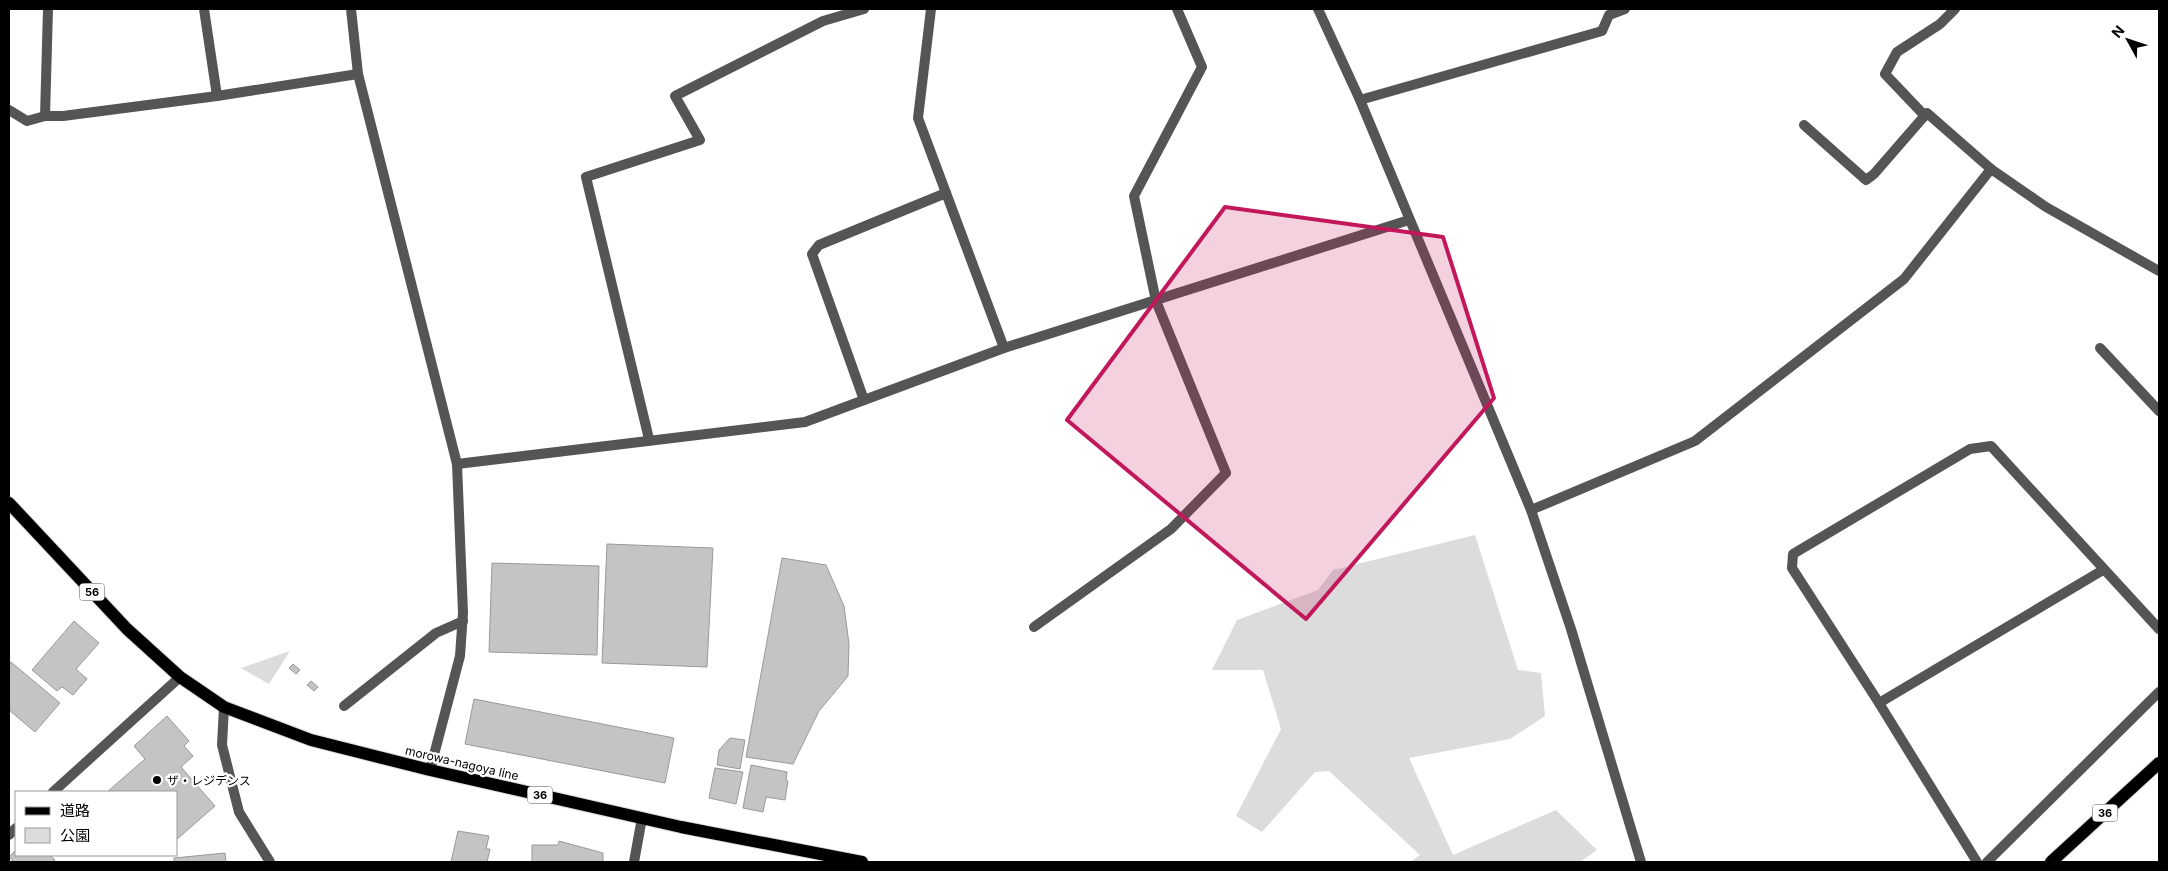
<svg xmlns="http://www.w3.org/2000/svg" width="2168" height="871" font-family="Inter,'Noto Sans JP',sans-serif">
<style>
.green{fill:#dcdcdc}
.building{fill:#c4c4c4;stroke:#999}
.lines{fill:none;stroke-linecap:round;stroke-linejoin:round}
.primary-casing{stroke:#dbdbdb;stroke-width:14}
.minor{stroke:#555;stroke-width:10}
.primary{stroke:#000;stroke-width:12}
.marked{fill:#c2185b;fill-opacity:0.2;stroke:#c2185b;stroke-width:4;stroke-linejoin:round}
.poi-dot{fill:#000;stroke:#fff;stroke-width:2}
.labels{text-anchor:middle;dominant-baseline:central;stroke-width:4.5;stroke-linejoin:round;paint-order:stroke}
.shield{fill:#fff;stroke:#4c4c4c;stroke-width:1}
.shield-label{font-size:11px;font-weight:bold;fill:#000}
.street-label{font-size:12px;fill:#000;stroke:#fff}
.poi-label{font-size:12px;fill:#000;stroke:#fff;text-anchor:start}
</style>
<rect width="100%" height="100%" fill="#fff"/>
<!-- green -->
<g class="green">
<path d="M1475,535L1518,670L1541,673L1545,716L1510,739L1409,758L1453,855L1556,810L1597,850L1580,862H1410L1420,855L1329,771L1315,772L1262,832L1236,816L1281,729L1263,670H1212L1237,620L1318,590L1333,570Z"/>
<path d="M290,651L269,684L241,668Z"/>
</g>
<!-- building -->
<g class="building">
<path d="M607,544L713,548L707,667L602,663Z"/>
<path d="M782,558L826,565L844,606L849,644L848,676L819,711L793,764L746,757Z"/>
<path d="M492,563L599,566L597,655L489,652Z"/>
<path d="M74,621L99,643L76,669L87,679L73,695L62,687L57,691L32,670Z"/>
<path d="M11,662L60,703L35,732L9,710V665Z"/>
<path d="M293,664L300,670L296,674L289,668Z"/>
<path d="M311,681L318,687L314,691L307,685Z"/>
<path d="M474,699L674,738L665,783L465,744Z"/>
<path d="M167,716L189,741L184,746L193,756L181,767L215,806L176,840V792H107L145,759L134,746Z"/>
<path d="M730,738L745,740L740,769L717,765L719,750Z"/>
<path d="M751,765L787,772L786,781H788L785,800L766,797L763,812L743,808Z"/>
<path d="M715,768L743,772L736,804L709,798Z"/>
<path d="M458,831L489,836L486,849H490L487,862H451Z"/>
<path d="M559,841L603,853V862H532V845H558Z"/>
<path d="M16,850V855H50L55,860L52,862H14L9,857Z"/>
<path d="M225,853L226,862H174V858Z"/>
</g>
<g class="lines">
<defs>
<g id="primary">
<path d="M9,503L127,629L180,677L224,707L311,740L430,770L681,827L862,862"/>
<path d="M2051,862L2159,763"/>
</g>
</defs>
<!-- primary casing -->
<use href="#primary" class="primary-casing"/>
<!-- minor -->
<g class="minor">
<path d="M204,9L217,96"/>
<path d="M351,9L358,74L457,464L463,613L460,656L430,770"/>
<path d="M931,9L918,118L1004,348"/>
<path d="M1318,9L1360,100L1531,510L1571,629L1641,862"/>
<path d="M1360,100L1602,31L1609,15L1625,9"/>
<path d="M9,110L27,121L45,116H63L217,96L358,74"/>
<path d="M45,116L48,9"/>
<path d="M1925,116L1885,74L1897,52L1940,24L1955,9"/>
<path d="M1804,125L1866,180L1874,174L1927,113L1991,169L2046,207L2159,271"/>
<path d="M2100,348L2159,411"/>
<path d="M864,400L812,254L819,245L946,193"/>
<path d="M649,439L586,177L700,140L675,96L823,21L864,9"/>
<path d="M457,464L805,422L1004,348L1409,220"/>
<path d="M1531,510L1695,441L1904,279L1991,169"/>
<path d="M1034,627L1171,529L1226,473L1156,301L1134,196L1202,67L1177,9"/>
<path d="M1879,703L2103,570"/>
<path d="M344,706L436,633L463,621"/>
<path d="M224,707L222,745L239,812L270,862"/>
<path d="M53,792L180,677"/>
<path d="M9,835L16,828"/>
<path d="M634,862L642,818"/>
<path d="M1977,862L1879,703L1792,568L1793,554L1970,449L1991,446L2159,629"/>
<path d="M1987,862L2159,692"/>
</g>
<!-- primary -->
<use href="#primary" class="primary"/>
</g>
<!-- marked area -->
<path class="marked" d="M1225,207L1443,237L1494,398L1306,619L1067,420Z"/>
<!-- markers -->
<circle class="poi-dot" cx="157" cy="780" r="5"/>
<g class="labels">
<!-- shield labels -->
<g class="shield">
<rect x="79.5" y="583.5" width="25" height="17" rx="4"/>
<rect x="527.5" y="786.5" width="25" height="17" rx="4"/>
<rect x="2092.5" y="804.5" width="25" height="17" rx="4"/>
</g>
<g class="shield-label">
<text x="92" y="592">56</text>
<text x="540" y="795">36</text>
<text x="2105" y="813">36</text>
</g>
<!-- street labels -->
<g class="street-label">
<text transform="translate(462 763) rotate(13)">morowa-nagoya line</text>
</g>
<!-- poi labels -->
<g class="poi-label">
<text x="167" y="780">ザ・レジデンス</text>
</g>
</g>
<!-- border -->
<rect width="2168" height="871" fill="none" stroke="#000000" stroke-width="20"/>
<!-- legend -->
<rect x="15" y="791" width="162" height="65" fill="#ffffff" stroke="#999999"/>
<rect x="25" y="807" width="25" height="8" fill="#000000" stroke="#999999"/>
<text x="60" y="816" font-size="15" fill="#000000">道路</text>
<rect x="25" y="828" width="25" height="15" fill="#dcdcdc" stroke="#999999"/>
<text x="60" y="841" font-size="15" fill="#000000">公園</text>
<!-- north arrow -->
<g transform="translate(2128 40) rotate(310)" stroke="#ffffff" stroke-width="4" paint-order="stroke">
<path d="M0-4L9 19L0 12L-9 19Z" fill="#000000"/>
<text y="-8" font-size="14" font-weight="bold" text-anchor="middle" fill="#000000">N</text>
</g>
</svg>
